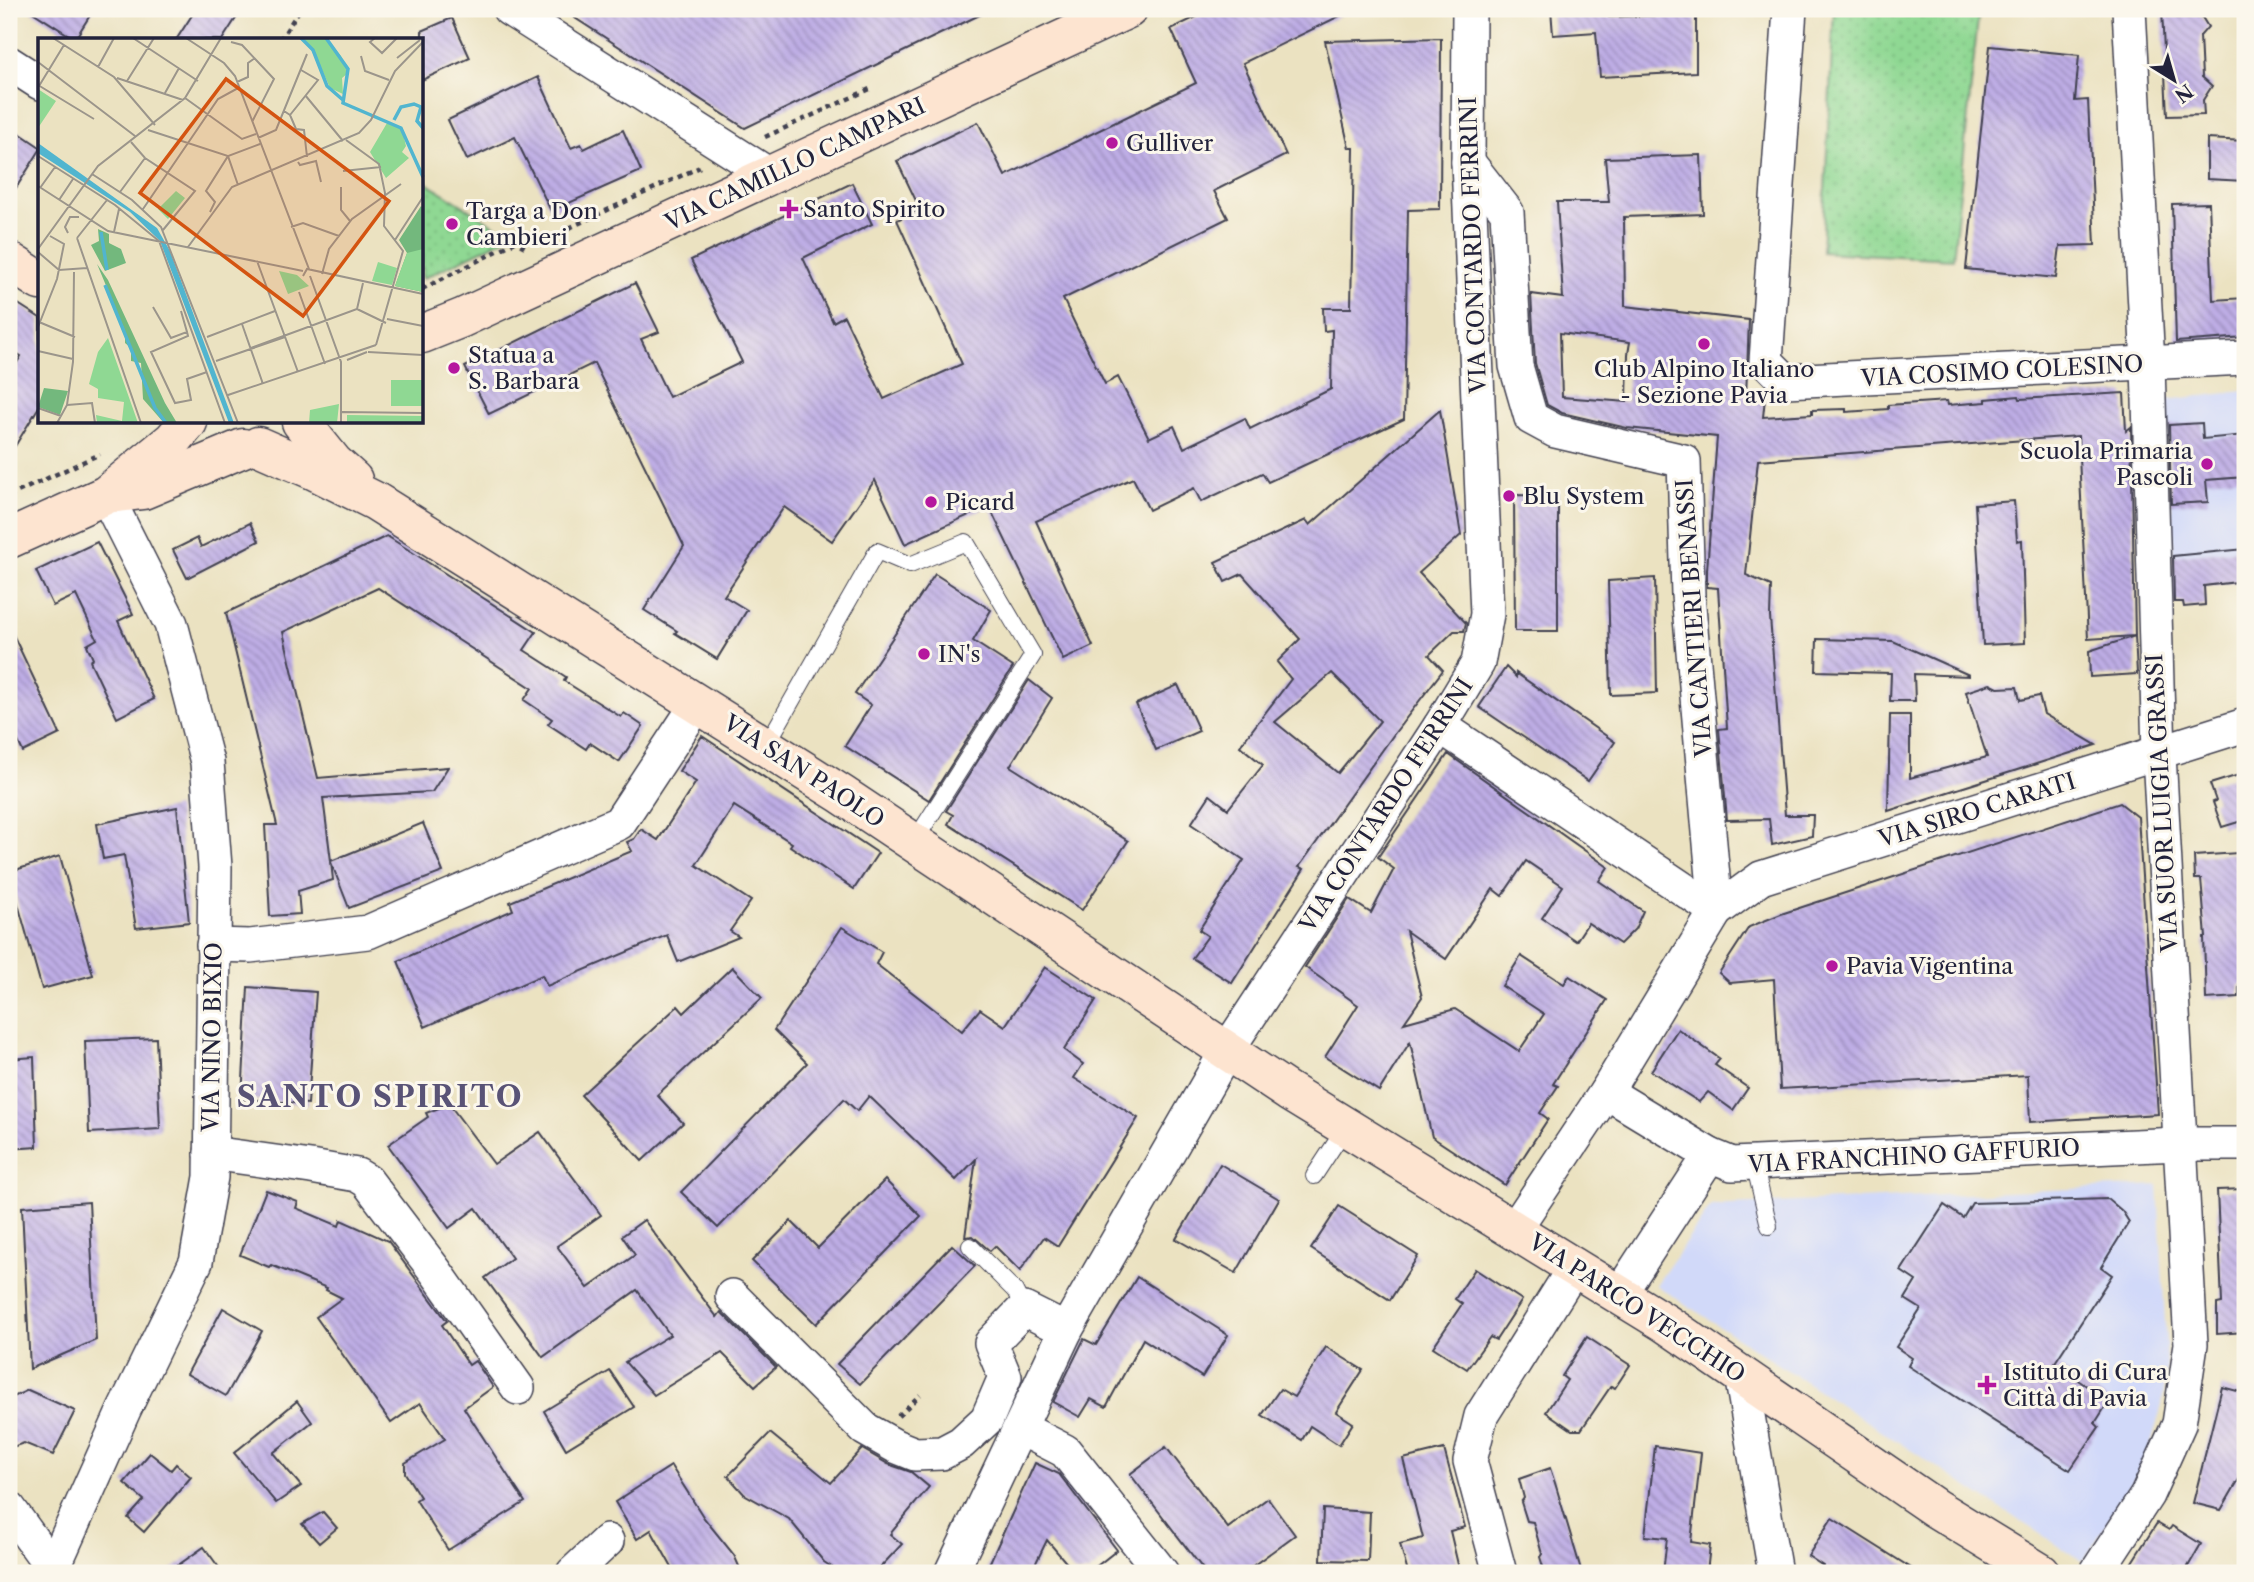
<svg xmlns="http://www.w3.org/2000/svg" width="2254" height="1582" font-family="'Libre Caslon Text',serif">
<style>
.built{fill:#d1d9f9}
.park{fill:url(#park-dots);stroke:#587d67;stroke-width:2}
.building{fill:url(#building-back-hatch);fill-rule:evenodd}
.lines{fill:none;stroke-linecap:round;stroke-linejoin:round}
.lane-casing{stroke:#403f4f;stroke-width:18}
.street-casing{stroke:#403f4f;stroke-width:36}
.secondary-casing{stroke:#403f4f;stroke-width:41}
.path{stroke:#403f4f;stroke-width:4.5;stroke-dasharray:5 5;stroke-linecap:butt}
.lane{stroke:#fff;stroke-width:16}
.street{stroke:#fff;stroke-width:33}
.secondary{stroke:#fde4d0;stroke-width:38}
.poi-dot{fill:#b5179e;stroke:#fbf7ec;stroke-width:2.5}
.labels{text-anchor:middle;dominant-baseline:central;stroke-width:6;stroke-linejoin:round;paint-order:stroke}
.poi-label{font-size:23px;fill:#22223b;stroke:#fbf7ec;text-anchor:start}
.street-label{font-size:23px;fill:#22223b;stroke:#fbf7ec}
.district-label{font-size:30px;font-weight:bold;letter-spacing:2px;fill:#595376;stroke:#fbf7ec}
.inset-river{fill:none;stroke:#51b5cf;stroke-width:3.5}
.inset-road{fill:none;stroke:#9b958b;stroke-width:2}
.view{fill:#d45411;fill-opacity:0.15;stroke:#d45411;stroke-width:3.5}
.inset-edge{fill:none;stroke:#22223b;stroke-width:3.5}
</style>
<defs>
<pattern id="park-dots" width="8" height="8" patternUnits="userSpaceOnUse" patternTransform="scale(1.75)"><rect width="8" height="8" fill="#8fd893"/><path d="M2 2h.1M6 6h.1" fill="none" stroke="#7bb980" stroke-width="1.8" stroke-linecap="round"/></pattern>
<pattern id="building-back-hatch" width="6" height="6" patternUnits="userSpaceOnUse" patternTransform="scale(1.75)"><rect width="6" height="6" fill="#beade5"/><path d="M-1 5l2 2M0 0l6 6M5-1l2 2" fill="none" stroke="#9a8cbb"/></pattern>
</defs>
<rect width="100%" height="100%" fill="#fbf7ec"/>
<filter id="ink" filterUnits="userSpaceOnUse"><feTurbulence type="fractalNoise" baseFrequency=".0143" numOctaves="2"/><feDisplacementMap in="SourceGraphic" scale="14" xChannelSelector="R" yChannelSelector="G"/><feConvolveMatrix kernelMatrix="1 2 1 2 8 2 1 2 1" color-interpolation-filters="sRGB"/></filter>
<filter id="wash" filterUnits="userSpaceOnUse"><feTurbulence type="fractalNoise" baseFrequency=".00686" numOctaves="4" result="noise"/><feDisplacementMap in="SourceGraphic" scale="28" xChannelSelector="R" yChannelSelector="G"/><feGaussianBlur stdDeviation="1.57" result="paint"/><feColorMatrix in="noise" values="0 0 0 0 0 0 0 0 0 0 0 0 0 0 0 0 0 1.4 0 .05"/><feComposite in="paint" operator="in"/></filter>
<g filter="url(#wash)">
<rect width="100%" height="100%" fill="#ebe2c1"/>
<!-- built -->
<g class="built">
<path d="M2245,391V549L2174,556L2166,400Z"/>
<path d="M2158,1185L2167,1364L2162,1405L2147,1458L2090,1551L2082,1561L1656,1285L1711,1206Z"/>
</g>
<!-- park -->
<g class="park">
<path d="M1834,9H1979L1953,259L1822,252Z"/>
<path d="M422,180L511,236L422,279Z"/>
</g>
<g id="blocks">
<!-- building -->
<g class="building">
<path d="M28,9H94L75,39Z"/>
<path d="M196,9H242L222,40H176Z"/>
<path d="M561,9H992L745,128Z"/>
<path d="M1213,9H1354L1243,63L1286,155L1214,191L1228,218L1063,299L1076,326L1105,384L1118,377L1149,438L1174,426L1184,448L1245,418L1250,429L1331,389L1332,330L1324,331L1323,308H1351L1354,148H1349L1325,41L1441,38L1440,209L1408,210L1404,419L1268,482L1262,473L1201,502L1194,488L1149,510L1133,478L1036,521L1093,646L1063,660L989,506L905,544L875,480L832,541L784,507L724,596L747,610L717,659L675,633L677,631L644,610L684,546L594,363L489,414L465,367L635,283L659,332L641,339L669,397L742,362L691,260L852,183L872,224L803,258L833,322L844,316L884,399L962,364L897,220L920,209L897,161L978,122L1005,176L1196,83L1171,29Z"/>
<path d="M1551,9H1608L1609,17L1696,14V72L1600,77L1596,32L1553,35Z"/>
<path d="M2162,9H2197L2208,27L2200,36L2202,77L2212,86L2203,100L2204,115L2167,116Z"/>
<path d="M452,18L470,58L422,80V31Z"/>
<path d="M1990,46L2079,55L2075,101L2088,100L2095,245L2060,246L2056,278L1966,269Z"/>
<path d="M538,77L571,148L581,144L584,149L623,130L641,171L551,211L515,137L467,160L448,120Z"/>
<path d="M9,126L40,147V150L9,199Z"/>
<path d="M2207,139L2245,141V181L2207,179Z"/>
<path d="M1701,155L1703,214L1624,217L1625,306L1749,320L1746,397L1765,398L1763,417L1812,414V410L1846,409V412L1888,409V405L1947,401L1948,405L1986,402V399L2019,396L2020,399L2124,393L2126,431L2131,427L2135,636L2088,639L2078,436L1758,460L1746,575L1771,586L1770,617L1785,815H1813L1812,836L1772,845L1769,819L1727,820L1719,729L1727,728L1718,588L1707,587V570L1717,437L1627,428L1562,413L1547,405L1535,363L1531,294L1563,298L1557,202H1609L1605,158ZM1560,333L1630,342L1628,354L1627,402L1562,397Z"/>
<path d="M2209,203L2213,300L2245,298V337L2176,342L2172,204Z"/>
<path d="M9,298L40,318V405L9,456V376L21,356L9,348Z"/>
<path d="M1440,410L1461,535L1419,573L1466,623L1464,631H1454L1429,655L1443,670L1394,734L1299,867L1304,869L1232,983L1192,958L1208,936L1199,930L1244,860L1191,824L1210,795L1228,809L1263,765L1240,746L1291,679L1277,662L1300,639L1242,574L1225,582L1215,562L1306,520L1310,525ZM1332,673L1380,721L1338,773L1275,722Z"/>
<path d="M2202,423L2203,439L2245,435V477L2206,480L2208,502L2171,504L2169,425Z"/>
<path d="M1514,495L1558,496V631H1515Z"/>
<path d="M2014,501L2017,541L2022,540L2025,643L1983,645L1975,504Z"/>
<path d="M250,523L259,541L187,578L173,550L197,538L201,547Z"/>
<path d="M387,536L536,632L524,650L566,677L564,681L621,717L624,713L643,726L619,762L590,743L586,749L548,724L552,719L524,700L532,688L378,588L283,632L318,778L448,767L432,792L323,798L331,861L423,823L443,872L349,908L331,862L333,880L298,891L300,914L270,916L265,825H277L226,613Z"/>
<path d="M97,542L133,614L118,621L154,699L117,718L90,661L93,659L87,645L97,639L76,595L53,606L36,571Z"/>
<path d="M2245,549V581L2204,586L2205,605L2184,607L2183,602H2174L2173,556Z"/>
<path d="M935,574L991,610L973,641L1013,667L929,800L845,746L871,705L855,694Z"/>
<path d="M1655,578L1657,693L1611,695L1608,581Z"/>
<path d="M9,626L60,734L23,752L9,722Z"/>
<path d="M2135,636L2137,674L2090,677L2089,651Z"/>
<path d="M1817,639L1893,641L1969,675V676L1914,674L1915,701H1890L1891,673L1816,671Z"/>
<path d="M1506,667L1516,677V673L1615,742L1588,781L1479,707Z"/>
<path d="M1029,680L1052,698L1010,766L1128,841L1082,910L948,824L953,815L946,811Z"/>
<path d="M1990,684L1998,688L2017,687L2020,700L2039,696L2044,714L2096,745L1888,811L1890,715H1910V778L1987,757L1966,692Z"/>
<path d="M1178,685L1199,731L1156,750L1136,704Z"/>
<path d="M702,736L878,853L854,889L790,846L792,843L734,806L696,865L751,901L730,931L739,937L678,962L667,935L547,986L542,975L425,1027L398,961L513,910L510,902L632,851L627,842L634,839L641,829L658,840L696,782L679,771Z"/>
<path d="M1448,754L1608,867L1599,881L1643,911L1635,929L1620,944L1588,923L1576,941L1542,918L1563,886L1526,861L1502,896L1493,889L1446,959L1406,931L1422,997L1404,1023L1455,1009L1519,1051L1544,1014L1502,986L1521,956L1564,984L1569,976L1607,1000L1553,1084L1558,1086L1540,1113L1548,1119L1505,1185L1432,1137L1410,1042L1379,1091L1325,1057L1358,1005L1305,967L1349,899L1371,913L1394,869L1378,857Z"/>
<path d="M2245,773V820L2222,827L2213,802L2216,801L2210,784Z"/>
<path d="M2120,803L2138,817L2158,1114L2030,1122L2028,1075L1780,1089L1774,979L1730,983L1719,973L1749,927L1781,914Z"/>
<path d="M177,807L189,922L136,928L124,855L103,859L97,824Z"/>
<path d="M2238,853V872L2245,871V984L2239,985V997L2206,999L2204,937H2206L2201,879H2195L2194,856Z"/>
<path d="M60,856L93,975L42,989L9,872Z"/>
<path d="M842,927L882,952L876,964L962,1031L980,1009L1005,1026L1045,967L1096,1000L1064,1050L1083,1064L1074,1078L1138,1118L1058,1246L1044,1237L1020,1271L995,1246L990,1251L973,1236L965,1237L976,1159L956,1180L869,1096L857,1111L844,1099L718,1228L681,1192L807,1063L774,1030Z"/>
<path d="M732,967L762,998L657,1095L683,1123L642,1161L581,1095L678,1006L684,1013Z"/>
<path d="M248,987L316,992L308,1104L242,1099Z"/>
<path d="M1678,1029L1720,1059L1715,1065L1748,1088L1733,1110L1708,1092L1699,1102L1651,1071Z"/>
<path d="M156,1038L160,1129L89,1133L85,1041Z"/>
<path d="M34,1057L37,1147L9,1149V1059Z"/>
<path d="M449,1104L494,1164L540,1132L601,1215L557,1246L588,1288L635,1255L622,1236L644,1220L717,1317L721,1312L776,1367L755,1386L722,1353L654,1395L625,1362L670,1335L637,1290L543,1357L485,1278L512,1258L476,1208L449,1228L388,1145L428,1117L426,1113Z"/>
<path d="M1220,1164L1279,1199L1236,1273L1176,1239Z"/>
<path d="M885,1180L921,1216L816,1324L752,1261L791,1221L818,1248Z"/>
<path d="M2245,1189V1332L2217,1334V1304L2222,1303L2217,1190Z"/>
<path d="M266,1190L298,1202L296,1208L339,1226L341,1220L388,1241L447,1321L442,1325L469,1365L475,1361L493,1387L464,1408L525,1502L448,1550L416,1500L420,1497L405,1473V1463L445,1439L420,1403L391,1423L316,1317L342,1298L326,1290L327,1288L271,1265L269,1267L240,1255Z"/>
<path d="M2108,1199L2122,1211L2129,1222L2101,1267L2112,1275L2054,1364L2109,1401L2095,1423L2099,1427L2070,1470L1908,1366L1912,1358L1896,1347L1921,1309L1905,1299L1916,1281L1901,1271L1944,1205L1963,1218L1972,1203Z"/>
<path d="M89,1202L96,1340L30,1369L22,1207Z"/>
<path d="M1339,1206L1418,1256L1390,1300L1311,1249Z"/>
<path d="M952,1245L975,1266L860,1384L837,1364Z"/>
<path d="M1475,1269L1522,1300L1496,1340L1490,1337L1467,1369L1433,1347L1462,1304L1455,1299Z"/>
<path d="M1137,1277L1228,1335L1202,1377L1143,1339L1106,1407L1091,1399L1080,1417L1053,1402L1084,1339L1096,1345Z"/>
<path d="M223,1308L262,1331L226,1396L187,1374Z"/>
<path d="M1587,1337L1630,1365L1615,1388L1611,1386L1581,1430H1572L1546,1412L1567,1380L1562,1376Z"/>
<path d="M1326,1347L1363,1370L1336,1412L1353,1423L1339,1445L1310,1426L1302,1440L1262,1415L1280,1389L1294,1397Z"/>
<path d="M610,1371L634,1407L566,1449L544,1411Z"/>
<path d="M2222,1387L2245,1393V1469L2221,1510L2193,1503Z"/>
<path d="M28,1390L75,1411L53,1455L24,1443L9,1448V1399Z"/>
<path d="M297,1401L312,1422L273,1453L301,1486L276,1503L234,1453Z"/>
<path d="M770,1433L831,1483L862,1449L888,1464L911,1472L929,1487L890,1534L902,1544L875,1573H841L824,1562L789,1519L744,1494L728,1476Z"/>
<path d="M1655,1446L1701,1453L1691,1542L1710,1545L1707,1573H1663L1667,1538L1645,1536Z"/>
<path d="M1166,1447L1228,1528L1268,1498L1295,1535L1243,1573H1206L1130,1474Z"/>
<path d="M1444,1449L1465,1527L1450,1531L1460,1573H1408L1400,1544L1423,1538L1403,1459Z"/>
<path d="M150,1453L171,1470L176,1464L191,1477L144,1532L128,1518L144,1500L124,1483Z"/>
<path d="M1035,1463L1059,1474L1117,1550L1088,1573H1075L1047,1540L1031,1573H985Z"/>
<path d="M671,1466L704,1518L734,1555L742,1573H675L651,1530L637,1539L615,1502Z"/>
<path d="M1550,1468L1555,1483L1582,1573H1545L1540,1557L1542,1554L1533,1522L1527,1521L1521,1502L1524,1498L1519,1479Z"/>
<path d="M1323,1509L1370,1512L1368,1561L1321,1560Z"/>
<path d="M323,1512L337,1528L319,1543L302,1524Z"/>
<path d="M1832,1518L1862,1537L1919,1573H1822L1823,1566L1808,1556Z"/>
<path d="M2157,1523L2169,1530L2172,1526L2201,1544L2186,1570L2175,1566L2173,1573H2125Z"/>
<path d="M204,1547L223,1573H167Z"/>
</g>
</g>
</g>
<g filter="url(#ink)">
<use href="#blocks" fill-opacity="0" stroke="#403f4f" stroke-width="2"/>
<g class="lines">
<defs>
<g id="lane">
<path d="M766,746L877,551L910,565L966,542L1033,655L914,842"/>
<path d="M1754,1163L1769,1226"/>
<path d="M1314,1176L1346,1127"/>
<path d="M970,1246L1015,1291L1024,1309"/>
</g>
<g id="street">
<path d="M509,9L771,176"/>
<path d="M1790,9L1766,361L1786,381L2245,358"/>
<path d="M9,63L40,83"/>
<path d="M1468,162L1507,212L1516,366L1531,418L1555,431L1684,461L1688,595L1716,911"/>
<path d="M1440,726L1716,911L1606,1092L1514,1230"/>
<path d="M1716,911L1761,878L2245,725"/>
<path d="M213,945L250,946L368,932L619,823L698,703"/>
<path d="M1606,1092L1710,1155"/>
<path d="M211,1153L311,1167L357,1175L367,1181L436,1272L518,1388"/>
<path d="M1619,1295L1710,1155L1732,1164L2179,1144H2245"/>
<path d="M732,1296L865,1429L895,1446L915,1454L942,1453L961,1443L987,1419L1005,1377L991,1343L1024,1309L1066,1330"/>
<path d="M1741,1375L1775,1573"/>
<path d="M1020,1428L1065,1451L1162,1573"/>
<path d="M9,1508L56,1573"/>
<path d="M51,1573L124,1410L196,1262L211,1177L215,867L207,762L171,624L106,495"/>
<path d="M573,1573L607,1541"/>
<path d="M951,1573L1066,1330L1226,1052L1440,726L1478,663L1487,614L1468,162L1469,9"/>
<path d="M1500,1573L1470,1461L1481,1416L1574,1268"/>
<path d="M2096,1573L2147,1495L2179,1424L2191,1344L2159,754L2148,364L2129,9"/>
</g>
<g id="secondary">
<path d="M9,261L40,281"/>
<path d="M422,334L462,318L1128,9"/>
<path d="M301,422L334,463L353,480"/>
<path d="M258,446L313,470L375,501L841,794L1289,1092L1665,1323L1935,1508L2041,1573"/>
<path d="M118,493L143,490L243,448"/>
<path d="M9,539L106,495L173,440L188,422"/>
</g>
</defs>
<!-- lane casing -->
<use href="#lane" class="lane-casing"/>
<!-- street casing -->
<use href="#street" class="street-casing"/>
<!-- secondary casing -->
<use href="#secondary" class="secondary-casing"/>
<!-- path -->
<g class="path">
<path d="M280,40L300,9"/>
<path d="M765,137L872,88"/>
<path d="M569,228L700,167"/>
<path d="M422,289L515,242L527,248"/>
<path d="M9,496L100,454"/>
<path d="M898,1416L920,1395"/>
</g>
<!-- lane -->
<use href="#lane" class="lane"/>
<!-- street -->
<use href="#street" class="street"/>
<!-- secondary -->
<use href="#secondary" class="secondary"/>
</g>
</g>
<!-- markers -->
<g class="poi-dot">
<circle cx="1112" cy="143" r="7"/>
<path d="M785.5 198.5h7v7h7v7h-7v7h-7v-7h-7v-7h7z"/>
<circle cx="452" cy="224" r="7"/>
<circle cx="1704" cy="344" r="7"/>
<circle cx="454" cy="368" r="7"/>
<circle cx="2207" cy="464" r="7"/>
<circle cx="1509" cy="496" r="7"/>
<circle cx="931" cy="502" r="7"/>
<circle cx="924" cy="654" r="7"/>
<circle cx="1832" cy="966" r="7"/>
<path d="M1983.5 1374.5h7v7h7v7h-7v7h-7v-7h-7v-7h7z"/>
</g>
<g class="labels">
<!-- poi labels -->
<g class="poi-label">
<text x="1126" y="143">Gulliver</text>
<text x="803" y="209">Santo Spirito</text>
<text x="466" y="211">Targa a Don<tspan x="466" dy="26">Cambieri</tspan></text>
<text x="468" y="355">Statua a<tspan x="468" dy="26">S. Barbara</tspan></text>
<text x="1704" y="369" text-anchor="middle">Club Alpino Italiano<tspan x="1704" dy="26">- Sezione Pavia</tspan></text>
<text x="2193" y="451" text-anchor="end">Scuola Primaria<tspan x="2193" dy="26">Pascoli</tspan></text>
<text x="1523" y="496">Blu System</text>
<text x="945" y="502">Picard</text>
<text x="938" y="654">IN's</text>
<text x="1846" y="966">Pavia Vigentina</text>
<text x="2003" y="1372">Istituto di Cura<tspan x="2003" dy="26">Città di Pavia</tspan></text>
</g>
<!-- street labels -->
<g class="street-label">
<text transform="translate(795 164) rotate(-25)">VIA CAMILLO CAMPARI</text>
<text transform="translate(1473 245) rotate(-92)">VIA CONTARDO FERRINI</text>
<text transform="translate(2002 371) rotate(-3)">VIA COSIMO COLESINO</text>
<text transform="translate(1694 618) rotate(-94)">VIA CANTIERI BENASSI</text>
<text transform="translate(804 771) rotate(33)">VIA SAN PAOLO</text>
<text transform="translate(2162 803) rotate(-93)">VIA SUOR LUIGIA GRASSI</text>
<text transform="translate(1386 805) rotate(-57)">VIA CONTARDO FERRINI</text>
<text transform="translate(1977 810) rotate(-17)">VIA SIRO CARATI</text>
<text transform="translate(212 1037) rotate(-89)">VIA NINO BIXIO</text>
<text transform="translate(1914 1156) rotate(-3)">VIA FRANCHINO GAFFURIO</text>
<text transform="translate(1637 1308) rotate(33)">VIA PARCO VECCHIO</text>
</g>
<!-- district labels -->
<g class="district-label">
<text x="380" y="1096">SANTO SPIRITO</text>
</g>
</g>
<!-- overview -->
<g transform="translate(38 38)">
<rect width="385" height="385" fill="#ebe2c1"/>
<path d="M383,168L385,170V254L357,248L369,215L361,202ZM60,191L71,196V205L83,211L88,225L67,233L53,207L61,203ZM59,226L70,242L127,365L139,385H126L105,361L103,325L93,323V310L87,305V293ZM6,350L30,353L22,377L0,369Z" fill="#73b87d"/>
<path d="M309,377L385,378V385H309Z" fill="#8fd893"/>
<path d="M0,51L18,63L0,90ZM138,153L147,160L130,181L120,171ZM385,211V254L357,248L369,215ZM340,224L359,230L354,247L334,243ZM241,233L259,237L271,248L250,256ZM301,366L299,385H271L272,372Z" fill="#8fd893"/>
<path d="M264,0H288L303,18L310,35L304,40L305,56L292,50L278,18ZM349,85L364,91L368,108L364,114L371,120L348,140L332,114ZM70,300L100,385H59L58,377L84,383L86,364L60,360V351L51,346L60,314Z" fill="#8fd893"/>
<path d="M353,342H385V368H353Z" fill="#8fd893"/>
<path d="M0,105L119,190L132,213L196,385H191L122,203L92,174L0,115Z" fill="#51b5cf"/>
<path class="inset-river" d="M263,0L275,12L289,48L305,62M288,0L310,31L305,65L363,90L385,139M356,82L363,69L376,66L383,69L379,83L385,90M63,194L69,232M67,247L117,370L128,385"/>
<path class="inset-road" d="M15,0L76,39L117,87M95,0L160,43M148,0L186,25L197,38L271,231M337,0L332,4L344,15L359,0M193,4L204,7L236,41L214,84M323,18L327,33L351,42M359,20L382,2M0,24L97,98M60,29L76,0M79,40L145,62M89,43L116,0M199,44L210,39V25L217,20M0,47L56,81M1,48L26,7M127,55L141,30M267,57L305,103M147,60L204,101L218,96M246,73L252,77L280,42L263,32M252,77L258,91L266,92L269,119M110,92L190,118L168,153L177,164L172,174M220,100L238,92L269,16M308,102L341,126L347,155L346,188L365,213L338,307M93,104L107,120L157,153L125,192M0,118L77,167L121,203L187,385M260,124L262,127L278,123L283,144M305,133L343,129M54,136L94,162L123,189L200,385M200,147L190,118L222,106M0,148L70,193L265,233M303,149V172L312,183M2,150L17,129M82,154L107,120M21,162L35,141M105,171L180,61L202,49M253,189L265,185L301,198M76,194L81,171M30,195L27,189L32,179H41M39,200L103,385M39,200L69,162M357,202L385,159M150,209L194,149L321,95L333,82L357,33L385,4M0,211L60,128L147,60L183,0M0,214L21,232L49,230M219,223L260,334M284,236L291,211L314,181L363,146M265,238L269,231L385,256M272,238L303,324V385M261,254L287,326M115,269L133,300L149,294L143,273M319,271L348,285M349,281L385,288M1,284L37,299M204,286L225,346M0,289L19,241L26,206L12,198M149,294L150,298L113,314L137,365L153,362L149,341L169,334M169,299L237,273M213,310L319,271L325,245M0,313L35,321M330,314L385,317M309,322L329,314M178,323L247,299M190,357L338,307M29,367L54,365L57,385M0,370L23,378M304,374L385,375M19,385L29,367L35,324L36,234"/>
<path class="view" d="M188,41L351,163L265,278L102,155Z"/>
<rect width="385" height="385" class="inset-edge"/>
</g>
<!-- margin -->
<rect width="2254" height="1582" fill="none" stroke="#fbf7ec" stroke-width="35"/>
<!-- north arrow -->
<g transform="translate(2174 80) rotate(143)" stroke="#fbf7ec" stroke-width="5" paint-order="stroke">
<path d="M0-5L12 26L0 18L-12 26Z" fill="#22223b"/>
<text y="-10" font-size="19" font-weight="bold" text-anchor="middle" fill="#22223b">N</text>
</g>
</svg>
